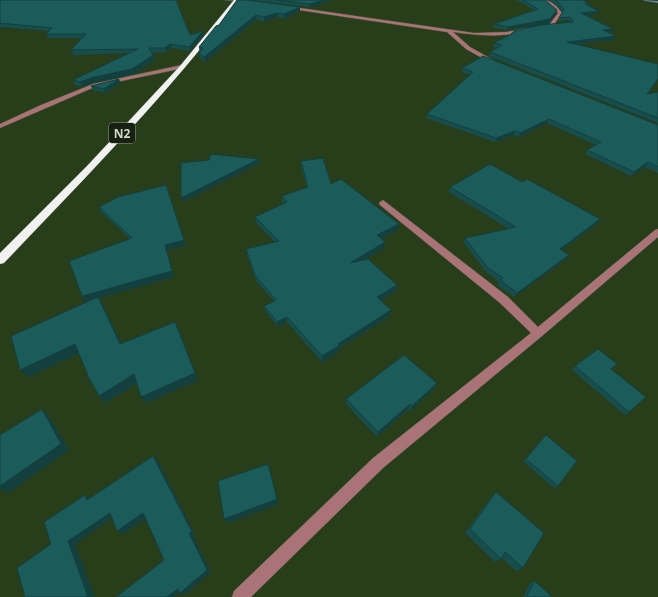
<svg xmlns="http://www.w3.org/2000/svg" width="658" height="597" font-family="'Noto Sans',sans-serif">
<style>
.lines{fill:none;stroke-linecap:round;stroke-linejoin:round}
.stream{fill:#63839e;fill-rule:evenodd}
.minor-casing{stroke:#465938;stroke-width:1}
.highway-casing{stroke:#465938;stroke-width:1}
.minor{fill:#a97378;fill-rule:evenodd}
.highway{fill:#f1f1f1;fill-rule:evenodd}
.wall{fill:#174e4d}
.shaded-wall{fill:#13403f}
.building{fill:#1b5b5a;stroke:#13403f}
.labels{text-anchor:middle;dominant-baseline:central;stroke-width:3.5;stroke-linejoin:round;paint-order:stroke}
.shield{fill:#172011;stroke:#96a28e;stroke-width:1}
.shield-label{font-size:12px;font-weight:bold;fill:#ccd9c4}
</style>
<rect width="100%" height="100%" fill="#283d19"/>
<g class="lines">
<!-- stream -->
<path class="stream" d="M643,0L658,1V3L645,1Z"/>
<defs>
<g id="minor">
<path d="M225,0L249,2L247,3Z"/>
<path d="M542,0C551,0 557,6 562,13L553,26L549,25L558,13L554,8Z"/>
<path d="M286,6L474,33L507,32L526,28L528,29C510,39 474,35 453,32L470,47L495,61L496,62L493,64L466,49L447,32L285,8Z"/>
<path d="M182,65L185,67L184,68L97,86L0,128V124L41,105L93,84Z"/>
<path d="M383,200L508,297L538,327L655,230L658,229V237L542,336L383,468L251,597H232L234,591L373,458L531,333L500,303L380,205L379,203Z"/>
</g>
<path id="highway" d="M234,0H239C168,94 85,178 4,263L0,264V253L87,166L180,66Z"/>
</defs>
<!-- minor casing -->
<use href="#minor" class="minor-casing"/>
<!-- highway casing -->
<use href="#highway" class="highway-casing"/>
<!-- minor -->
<use href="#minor" class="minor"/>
<!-- highway -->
<use href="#highway" class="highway"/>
</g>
<!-- wall -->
<g class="wall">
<path d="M0,0L190,35H204L190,51L172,48L166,52L152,53L155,60L134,74L93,83L82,87L75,85L73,80L128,53L73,55L71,50L82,38H48L46,34L49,31L0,27Z"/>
<path d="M237,0L300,11L284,19L278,17L264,22L257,19L205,62L200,58L199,47L219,25Z"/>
<path d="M251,0H333L310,7Z"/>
<path d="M516,0H545L557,10L556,13L549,23L507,30L493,28L494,24L534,10Z"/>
<path d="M547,0H582L590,4L589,6L599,11L597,14L586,15L611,32H608L614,40L576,44L658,80L648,94L658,92V123L489,56L490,52L497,48L493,47L494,43L510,35L514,31L571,22L569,20L558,21L563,12L554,3Z"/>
<path d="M462,68L658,125V173L645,167L631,176L585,154L587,150L596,145L547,123L519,137L513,135L495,142L426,118L427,114L470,75L461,72Z"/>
<path d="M119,79L120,83L105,93L93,90L91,86Z"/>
<path d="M301,161L331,184L399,224L398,230L381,239L384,248L365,259L396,291L380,301L391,310L390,316L339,348V351L322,362L287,322L278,327L266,312L264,306L274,301L256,281L247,255L246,249L275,242L256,223L255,217L284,204L282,202V196L307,188L301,167Z"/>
<path d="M522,182L600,219L597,224L562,250L566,259L514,297L497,285L499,282L486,272L464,243L465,238L509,229L449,192L450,187Z"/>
<path d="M99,207L186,245L167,250L174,277L99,298L103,305L121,343L179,330L198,380L146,403L141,397L137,383L105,403L99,396L79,353L28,377L94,299L86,302L130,239L101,212Z"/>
<path d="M575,366L612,369L629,412L625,415L572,370Z"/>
<path d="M437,383L434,389L410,411L408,409L377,437L346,404V399Z"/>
<path d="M546,435L558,486L554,488L523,461Z"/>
<path d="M496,492L523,568L516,571L502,558L501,559L495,562L465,533L491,497Z"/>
<path d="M535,581L552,597H523L531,582Z"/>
</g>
<!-- shaded-wall -->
<g class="shaded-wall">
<path d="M323,0H333L310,7V4Z"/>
<path d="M300,7V11L284,19V14Z"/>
<path d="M557,10L556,13L549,23L507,30L508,27Z"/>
<path d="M599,11L597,14L580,16L581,13Z"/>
<path d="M277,13L278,17L264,22V17Z"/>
<path d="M256,15L257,19L205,62L204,57Z"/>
<path d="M613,29L611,32L601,33L603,30Z"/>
<path d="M203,31L204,35L190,51L189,47Z"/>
<path d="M616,36L614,40L565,45L567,42Z"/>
<path d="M170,44L172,48L166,52L165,48Z"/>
<path d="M153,55L155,60L134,74L93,83L82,87L80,82Z"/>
<path d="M119,79L120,83L105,93L104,89Z"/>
<path d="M549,119L547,123L519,137L520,133Z"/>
<path d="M515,131L513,135L495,142L496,138Z"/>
<path d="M259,159L260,163L183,202L181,198Z"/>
<path d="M648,162L645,167L631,176L634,172Z"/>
<path d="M166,185L186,245L167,250L174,277L99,298L103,305L125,351L120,344L99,298L86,302L82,296L165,245Z"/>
<path d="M600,219L597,224L557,253L560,249Z"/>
<path d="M399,224L398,230L376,241L377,235Z"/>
<path d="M385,242L384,248L350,269V263Z"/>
<path d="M569,255L566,259L514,297L517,293Z"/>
<path d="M397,285L396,291L376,303L377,297Z"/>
<path d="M391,310L390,316L339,348V351L322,362V356L338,344Z"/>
<path d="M287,317V322L278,327L277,322Z"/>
<path d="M175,322L179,330L198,380L146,403L141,397Z"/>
<path d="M75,344L81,352L28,377L20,370Z"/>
<path d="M134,374L139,381L105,403L99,396Z"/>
<path d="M437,383L434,389L410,411L412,406Z"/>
<path d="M410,404L408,409L377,437L378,432Z"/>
<path d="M42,409L49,416L69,450L8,493L0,489V486Z"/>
<path d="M153,456L158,461L195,535L193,536L211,572L184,595L180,593Z"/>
<path d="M268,464L279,504L228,523L224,519Z"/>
<path d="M85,495L91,498L87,500Z"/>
<path d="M110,513L115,516L75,544L95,597H88L68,541Z"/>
<path d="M143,513L148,517L123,534L117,531Z"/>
<path d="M178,589L182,590L174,597H167Z"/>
</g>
<!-- building -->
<g class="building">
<path d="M0,0H176L190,35L203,31L189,47L170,44L165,48H149L153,55L132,69L91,78L80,82L73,80L138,49L71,50L86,34H46L52,28L0,23Z"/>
<path d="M237,0H246L300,7L284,14L277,13L264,17L256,15L204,57L199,53L203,48L199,47L216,26L219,25Z"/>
<path d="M276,0H323L310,4Z"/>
<path d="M523,0H545L557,10L550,19L508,27L494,24L538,9Z"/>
<path d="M556,0H582L590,4H585L599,11L581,13L613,29L603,30L616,36L567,42L658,64V79L647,94L658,92V118L490,52L502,45L494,43L512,34H511L515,31H514L541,25L572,22L574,21L570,17L559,18L564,9Z"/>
<path d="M483,56L658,125V167L648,162L634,172L587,150L601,142L549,119L520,133L515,131L496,138L427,114L473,72L462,68Z"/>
<path d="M119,79L104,89L91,86Z"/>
<path d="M211,154L259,159L181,198V163L209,160Z"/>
<path d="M323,158L331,184L341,179L399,224L377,235L385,242L350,263L368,259L397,285L377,297L391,310L338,344L339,346L322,356L287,317L277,322L264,306L276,300L255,275L246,249L279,241L255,217L287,202L282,196L308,187L301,161Z"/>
<path d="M490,164L522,182L527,179L600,219L560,249L569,255L517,293L500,280L503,278L488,268L465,238L516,227L450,187Z"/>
<path d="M166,185L184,240L165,245L172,271L82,296L69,261L132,238L99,207L118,197Z"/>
<path d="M98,297L120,344L175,322L195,373L141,397L134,374L99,396L89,378L75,344L20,370L11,336Z"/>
<path d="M598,349L617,364L611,369L646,397L629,412L575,366Z"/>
<path d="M404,355L437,383L412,406L410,404L378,432L346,399Z"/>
<path d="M42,409L61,444L0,486V435Z"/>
<path d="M546,435L577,461L558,486L526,459Z"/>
<path d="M153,456L192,532L189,533L207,570L180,593L178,589L167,597H116L164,560L143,513L117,531L110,513L68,541L88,597H25L17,568L51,544L44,522L85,495L87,500Z"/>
<path d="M268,464L277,499L224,519L218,481Z"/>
<path d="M496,492L544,533L523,568L505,552L501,559L470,529Z"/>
<path d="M535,581L552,597H526Z"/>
</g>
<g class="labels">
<!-- shield labels -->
<rect class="shield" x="109" y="123" width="26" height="20" rx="3"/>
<g class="shield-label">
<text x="122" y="133">N2</text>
</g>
</g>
</svg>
